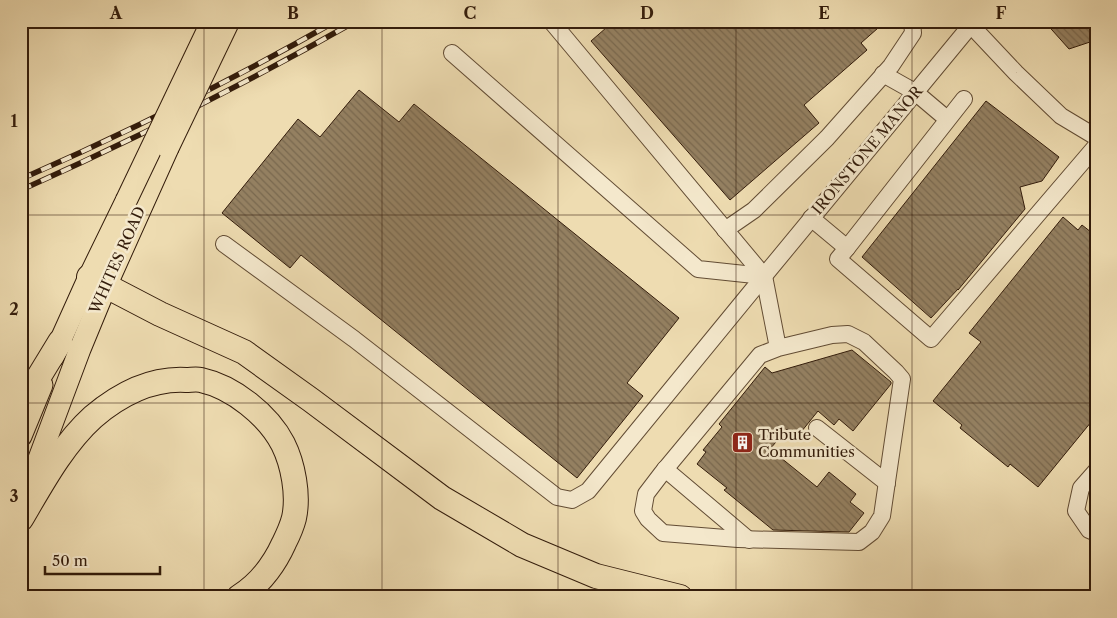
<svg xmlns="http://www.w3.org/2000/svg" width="1117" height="618" font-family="'Libre Caslon Text',serif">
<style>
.building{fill:url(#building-back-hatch);stroke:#331c0b}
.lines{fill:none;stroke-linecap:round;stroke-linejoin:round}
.minor-casing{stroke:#624c34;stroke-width:18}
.major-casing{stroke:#331c0b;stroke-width:23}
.highway-casing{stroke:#331c0b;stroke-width:26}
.minor{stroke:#f4e8cc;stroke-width:16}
.major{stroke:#eedcb1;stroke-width:21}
.highway{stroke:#eedcb1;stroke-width:24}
.rail-casing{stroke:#331c0b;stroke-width:5.5}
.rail{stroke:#f4e8cc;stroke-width:4;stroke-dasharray:11;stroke-linecap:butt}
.major-bridge-casing{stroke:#331c0b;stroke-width:23;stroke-linecap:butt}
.major-bridge{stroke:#eedcb1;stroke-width:21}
.grid{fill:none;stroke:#331c0b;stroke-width:1;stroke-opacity:0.55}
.labels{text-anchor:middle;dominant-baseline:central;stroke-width:5;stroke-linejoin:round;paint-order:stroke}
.street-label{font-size:15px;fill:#331c0b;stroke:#f4e8cc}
.poi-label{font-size:15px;fill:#331c0b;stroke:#f4e8cc;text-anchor:start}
.neatline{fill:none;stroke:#331c0b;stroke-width:2}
.grid-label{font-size:16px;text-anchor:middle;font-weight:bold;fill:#331c0b}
</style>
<defs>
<pattern id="building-back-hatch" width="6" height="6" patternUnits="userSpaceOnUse" patternTransform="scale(1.25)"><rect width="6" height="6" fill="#948061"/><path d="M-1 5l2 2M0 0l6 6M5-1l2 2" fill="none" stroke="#79684e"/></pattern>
</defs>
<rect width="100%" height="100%" fill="#eedcb1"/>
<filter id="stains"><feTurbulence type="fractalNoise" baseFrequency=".004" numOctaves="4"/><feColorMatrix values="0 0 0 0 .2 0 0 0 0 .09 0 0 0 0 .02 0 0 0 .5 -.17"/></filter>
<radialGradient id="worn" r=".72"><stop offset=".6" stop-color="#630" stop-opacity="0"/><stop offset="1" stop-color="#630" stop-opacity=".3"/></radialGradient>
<!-- building -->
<g class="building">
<path d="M614,21H886L861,43L867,50L804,105L819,123L730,200L591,41Z"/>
<path d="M1044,21H1096V40L1069,49Z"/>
<path d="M359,90L399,122L414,104L679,318L627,383L643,396L577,478L301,255L290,268L222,213L298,119L320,137Z"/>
<path d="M986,101L1059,157L1042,181L1020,187L1025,209L958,290V289L931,318L862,257Z"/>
<path d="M1063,217L1078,230L1082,225L1096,236V416L1038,487L1010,464L1008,467L960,428L962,425L933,401L981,342L969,333Z"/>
<path d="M852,350L891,382V384L853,431L839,419L834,425L818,411L797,437L787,429L770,449L817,487L829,472L856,494L850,502L864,513L849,532L773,530L724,490L727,488L697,464L706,452L703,450L722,427L719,424L765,367L772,373Z"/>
</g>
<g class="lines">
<defs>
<g id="minor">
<path d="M551,21L764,276L778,348L832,335L848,334L864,342L896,372L902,379L882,516L872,532L859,542L738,539L663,533L648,519L643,511L646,494L662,473L760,355L778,348"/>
<path d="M967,21L1016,73L1061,116L1096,137"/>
<path d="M452,53L698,269L764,276"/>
<path d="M883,74L915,92L947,119"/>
<path d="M811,218L847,248L838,259L931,339L1096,146"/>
<path d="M725,230L754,210L827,138L891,66L913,33L912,21"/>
<path d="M224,244L354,339L557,497L572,500L588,491L764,276L971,25"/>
<path d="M847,248L964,99"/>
<path d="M817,428L887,483"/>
<path d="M665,469L749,540"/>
<path d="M1096,471L1081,488L1076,511L1089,530L1096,533"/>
</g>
<g id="major">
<path d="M53,357L89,277L126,201"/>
<path d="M21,436L42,385"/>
<path d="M22,504L80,349L106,286L168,148"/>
</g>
<g id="highway">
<path d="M89,277L160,314L244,352L311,400L442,498L522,545L596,576L680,597"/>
<path d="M21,406L60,342"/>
<path d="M21,519C41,485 63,444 93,417C119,395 151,378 186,380C191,380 196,379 201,380C233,387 268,415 283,444C293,464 299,495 294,518C292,526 288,535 284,543C274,565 260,584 239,597"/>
</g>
</defs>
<!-- minor casing -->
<use href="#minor" class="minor-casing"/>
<!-- major casing -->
<use href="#major" class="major-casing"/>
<!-- highway casing -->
<use href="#highway" class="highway-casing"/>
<!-- minor -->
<use href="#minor" class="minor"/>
<!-- major -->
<use href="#major" class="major"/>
<!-- highway -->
<use href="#highway" class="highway"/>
<defs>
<g id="rail">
<path d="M21,179C129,132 234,79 336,21"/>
<path d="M21,190C135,139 247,83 356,21"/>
</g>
</defs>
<!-- rail casing -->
<use href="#rail" class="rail-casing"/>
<!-- rail -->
<use href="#rail" class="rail"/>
<defs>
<g id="major-bridge">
<path d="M168,148L229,21"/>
<path d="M126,201L212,21"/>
</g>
</defs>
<!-- major-bridge casing -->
<use href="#major-bridge" class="major-bridge-casing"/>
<!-- major-bridge -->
<use href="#major-bridge" class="major-bridge"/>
</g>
<!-- grid -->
<path class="grid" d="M204,21V597M382,21V597M558,21V597M736,21V597M912,21V597M21,215H1096M21,403H1096"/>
<!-- icons -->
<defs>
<symbol id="building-square" viewBox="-11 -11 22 22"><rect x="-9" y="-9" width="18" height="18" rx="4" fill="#8f2418" stroke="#f4e8cc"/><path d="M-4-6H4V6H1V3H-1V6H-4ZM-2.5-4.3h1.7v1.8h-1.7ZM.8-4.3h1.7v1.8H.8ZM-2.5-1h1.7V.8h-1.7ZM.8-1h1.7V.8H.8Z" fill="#fff"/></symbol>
</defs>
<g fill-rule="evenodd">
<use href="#building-square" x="730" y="430" width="25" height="25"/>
</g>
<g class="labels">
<!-- street labels -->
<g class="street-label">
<text transform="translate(867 150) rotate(-50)">IRONSTONE MANOR</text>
<text transform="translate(117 260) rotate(-66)">WHITES ROAD</text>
</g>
<!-- poi labels -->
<g class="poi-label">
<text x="758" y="434">Tribute<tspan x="758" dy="17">Communities</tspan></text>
</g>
</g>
<!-- margin -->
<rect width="1117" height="618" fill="none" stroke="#eedcb1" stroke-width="55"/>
<!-- scale -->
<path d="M45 566v8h115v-8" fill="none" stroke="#331c0b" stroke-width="2.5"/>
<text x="52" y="566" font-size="15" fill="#331c0b" stroke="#f4e8cc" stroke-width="4" paint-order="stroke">50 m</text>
<rect x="28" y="28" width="1062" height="562" class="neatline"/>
<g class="grid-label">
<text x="116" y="19">A</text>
<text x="293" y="19">B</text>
<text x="470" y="19">C</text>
<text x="647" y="19">D</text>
<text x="824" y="19">E</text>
<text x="1001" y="19">F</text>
<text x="14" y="127">1</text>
<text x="14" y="315">2</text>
<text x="14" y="502">3</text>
</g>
<rect width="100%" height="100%" filter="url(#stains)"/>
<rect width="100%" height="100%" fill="url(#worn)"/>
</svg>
